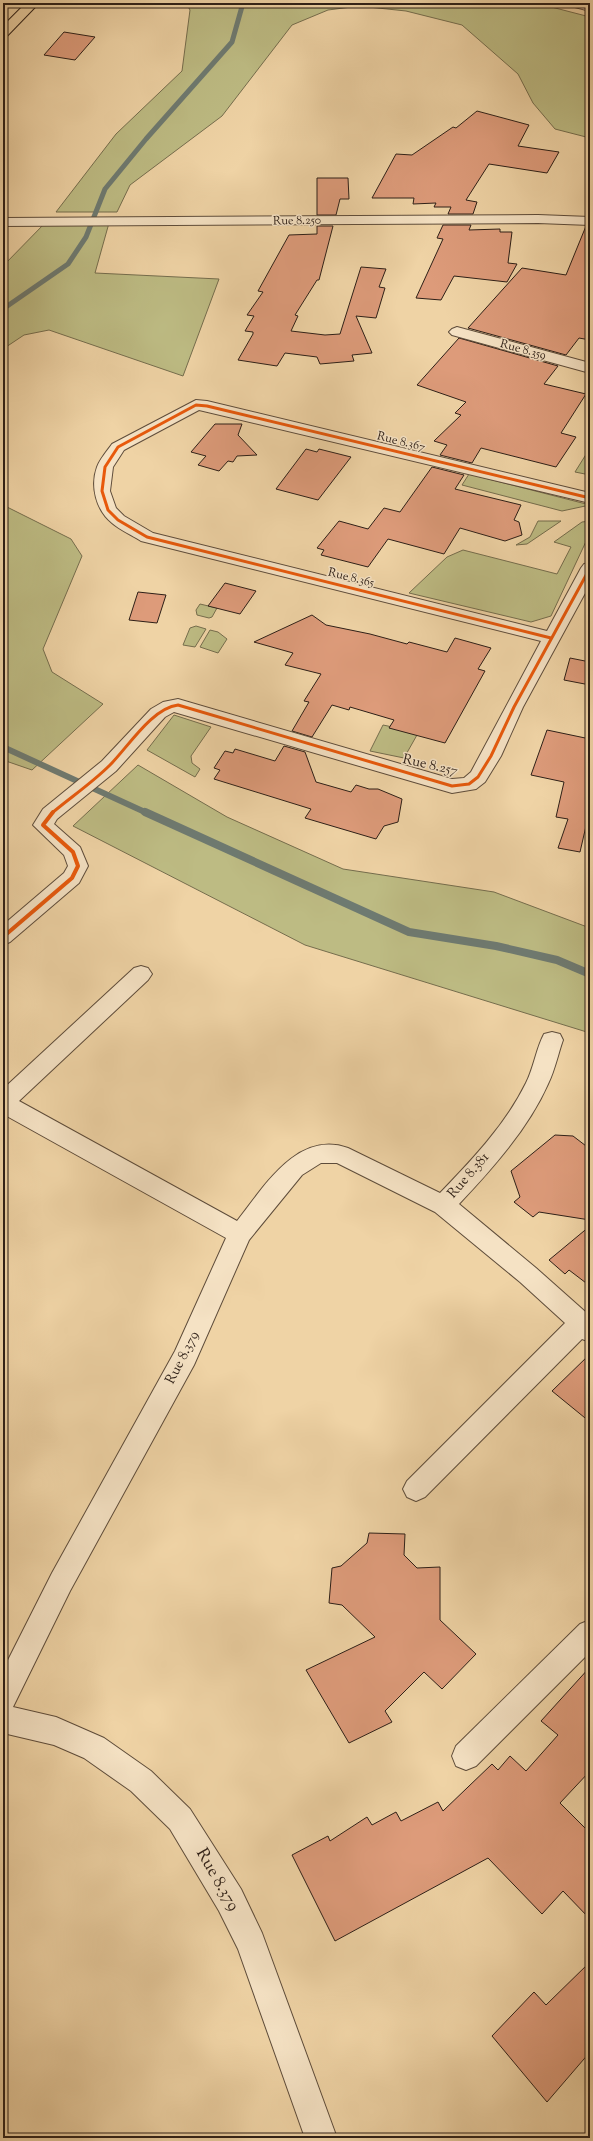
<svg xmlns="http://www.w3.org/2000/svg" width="593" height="2141" font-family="'Sorts Mill Goudy',serif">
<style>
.green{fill:#bdbb83;stroke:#756d4d}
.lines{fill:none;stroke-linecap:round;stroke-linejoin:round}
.stream-far2{stroke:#6e7a71;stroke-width:5}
.stream-far1{stroke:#6e7a71;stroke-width:6}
.stream{stroke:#6e7a71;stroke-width:8}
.building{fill:#dd9b7a;stroke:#2d1f17}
.minor-casing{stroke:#5e4c3a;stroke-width:2}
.highway-casing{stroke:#2d1f17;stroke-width:2}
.minor{fill:#f5e2c4;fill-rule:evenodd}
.highway{fill:#efd3a5;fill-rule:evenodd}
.cycleway-far1-casing{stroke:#f5e2c4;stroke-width:5}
.cycleway-casing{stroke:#f5e2c4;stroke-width:6}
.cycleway-far1{stroke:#e8590c;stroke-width:3}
.cycleway{stroke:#e8590c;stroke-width:4}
.labels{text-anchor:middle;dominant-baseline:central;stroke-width:3;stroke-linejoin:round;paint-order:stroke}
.far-street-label{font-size:12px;fill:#2d1f17;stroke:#f5e2c4}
.street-label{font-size:14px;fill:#2d1f17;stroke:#f5e2c4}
.near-street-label{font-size:17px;fill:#2d1f17;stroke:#f5e2c4}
</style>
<rect width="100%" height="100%" fill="#efd3a5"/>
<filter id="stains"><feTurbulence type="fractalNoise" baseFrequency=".005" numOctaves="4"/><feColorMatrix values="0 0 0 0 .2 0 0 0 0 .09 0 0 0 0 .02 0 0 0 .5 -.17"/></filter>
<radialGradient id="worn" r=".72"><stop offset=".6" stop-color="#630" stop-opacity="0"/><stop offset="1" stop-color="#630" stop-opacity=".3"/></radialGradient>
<!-- green -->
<g class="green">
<path d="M186,3H536L590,17V138L555,129L533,103L518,74L462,25L406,11L359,6L328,10L292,25L222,116L130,185L117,212H56L116,134L182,71L190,10Z"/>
<path d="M46,222L109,223L95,273L219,279L183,376L49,330L24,335L3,349V266Z"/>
<path d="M590,448V475L575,472Z"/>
<path d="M469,474L590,505L562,511L462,485Z"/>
<path d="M3,505L71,539L82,556L43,649L52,672L103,704L32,770L3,760Z"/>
<path d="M538,521H561L527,544L516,545L530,537Z"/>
<path d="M590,521V533L551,616L531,622L409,593L447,557L463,550L557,574L571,547L554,542L582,522Z"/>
<path d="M200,604L217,608L212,617L209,618L197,615L196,610Z"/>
<path d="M196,626L206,629L195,647L183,645L190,628Z"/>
<path d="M210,630L218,632L227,639L218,653L200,647Z"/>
<path d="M174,715L211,727L191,756L192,763L200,769L195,777L147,750Z"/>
<path d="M383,725L407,730L417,735L404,758L370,751Z"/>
<path d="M138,765L227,817L343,869L494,892L590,928V1033L305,945L73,826Z"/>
</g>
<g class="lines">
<!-- stream-far2 -->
<path class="stream-far2" d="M3,309L68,264L86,237L105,189L146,139L232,42L243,3"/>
<!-- stream-far1 -->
<path class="stream-far1" d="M3,747L147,813"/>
<!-- stream -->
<path class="stream" d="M145,812L409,932L496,946L557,960L590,974"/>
</g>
<!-- building -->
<g class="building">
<path d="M64,32L95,37L75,60L44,55Z"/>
<path d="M477,111L529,125L518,146L559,152L547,173L489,164L466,200L477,202L473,214H448L451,207H434L436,203L413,204L414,198H372L396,154L412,155L453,127L456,128Z"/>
<path d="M317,178H348L349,199H340L336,215H317Z"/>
<path d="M443,225H471L469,230L500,229V232H512L508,263L517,264L507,282L454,276L441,300L416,298L443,239L437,238Z"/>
<path d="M317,226H333L319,280H317L295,315L298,316L291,331L325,335L340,334L361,267L386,269L379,287L385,288L376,318L356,316L372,353L352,355L354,361L320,364L317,357L285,353L277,366L238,360L253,334V332L245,331L254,316L247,315L263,292L258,291L289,235L317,234Z"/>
<path d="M586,226H590V340L579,338L566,355L468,328L522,268L566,275Z"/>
<path d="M459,338L558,366L544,384L586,394L561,433L576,437L556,467L481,448L472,463L440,455L447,445L434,441L461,415L455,413L466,402L417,385Z"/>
<path d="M215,424H242L238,435L257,455L237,456L233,462L228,461L219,471L198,465L206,456L191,452Z"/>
<path d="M306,449L317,452L319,449L351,457L318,500L276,489Z"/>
<path d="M432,467L464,475L455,489L521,505L514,520L519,522L522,535L505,541L460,528L444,554L388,539L368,567L321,555L324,550L317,548L339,521L368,529L384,508L400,512Z"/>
<path d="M225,583L256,591L240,614L208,606Z"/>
<path d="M138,592L166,595L157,623L129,620Z"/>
<path d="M312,615L326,625L370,634L407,644L409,642L447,652L455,638L491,648L478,669L485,671L445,743L389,728L394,720L350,707L349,710L332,705L312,737L292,731L309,702L304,701L321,674L285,665L293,653L254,642Z"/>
<path d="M570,658L590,662V685L564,680Z"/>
<path d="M547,730L590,739V826H586L580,852L558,848L568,819L556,817L564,782L531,775Z"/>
<path d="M284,746L305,752L316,782L351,792L356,785L369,789H378L402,799L398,822L384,826L376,839L305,818L311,809L214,779L220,770L214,768L225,751L233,753L235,749L275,761Z"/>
<path d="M555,1135L573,1136L590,1149V1220L539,1212L533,1217L514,1202L520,1197L511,1171Z"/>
<path d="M590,1226V1286L569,1270L565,1274L549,1260Z"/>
<path d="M590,1354V1422L552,1391Z"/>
<path d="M369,1533L405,1534L404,1555L417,1568L440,1567V1620L476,1654L442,1689L424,1672L385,1711L392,1722L349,1743L306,1670L375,1637L342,1605L329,1603L332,1568L341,1566L367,1543Z"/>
<path d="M590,1667V1771L560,1803L590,1833V1919L563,1891L542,1914L488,1858L335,1941L292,1855L328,1836L330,1841L367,1817L372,1825L396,1812L401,1821L438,1802L443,1811L492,1764L498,1770L510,1756L526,1771L558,1735L541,1721Z"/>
<path d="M590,1962V2052L547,2102L492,2036L534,1992L546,2005Z"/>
</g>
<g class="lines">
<defs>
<g id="minor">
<path d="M569,3H590V11L571,6Z"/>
<path d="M538,215L590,217V225L538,223L3,226V218Z"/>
<path d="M457,327L590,363V373L452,335L449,332L452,329Z"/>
<path d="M196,400L207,401L590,493V503L199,410L124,450L113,467L110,491L116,508L124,516L153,533L547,631L581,568L584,564L590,563V584L523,707L501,756L485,782L476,789L452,793L174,712L165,717L116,771L57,819L54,824L80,847L88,866L79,883L10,942L3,945V925L64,873L68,866L64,855L33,825L43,809L102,761L151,709L163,702L178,699L452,779L464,778L471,772L541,641L141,541C132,535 120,530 112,523C96,510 90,486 97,467C100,459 107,451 112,444Z"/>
<path d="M141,966L148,968L152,974L148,980L19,1101L237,1221C264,1187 297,1130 348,1148L440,1193C472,1160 506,1124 526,1083C534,1067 536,1049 544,1034L552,1032L560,1034L563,1040C558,1054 555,1070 548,1084C528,1129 492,1169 459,1204L536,1268L590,1316V1342L582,1339L425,1497L416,1501L407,1497L403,1489L407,1481L565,1323L520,1282L435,1212L337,1163H321L302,1175L249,1240L194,1365L70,1591L13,1707L56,1717L104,1738L151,1771L190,1809L241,1889L262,1933L337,2138H305L238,1949L219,1911L170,1829L131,1791L84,1758L54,1745L3,1733V1670L52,1573L175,1351L226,1238L3,1114V1089L134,968Z"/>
<path d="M590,1620V1652L476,1766L466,1770L456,1766L452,1756L456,1746L580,1624Z"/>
</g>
<path id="highway" d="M26,3H39L7,36L3,37V26Z"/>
</defs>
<!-- minor casing -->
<use href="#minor" class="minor-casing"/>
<!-- highway casing -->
<use href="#highway" class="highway-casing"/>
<!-- minor -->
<use href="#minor" class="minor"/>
<!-- highway -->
<use href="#highway" class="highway"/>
<defs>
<g id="cycleway-far1">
<path d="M551,638L147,537L118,520L108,510L102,491L105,467L118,447L196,405L207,406L590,498"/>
<path d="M52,813C71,797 92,783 110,765C128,747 152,708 178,705L452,786L469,784L478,777L491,756L514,707L590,568"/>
</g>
<path id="cycleway" d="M3,937L72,878L78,866L73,852L43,825L53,812"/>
</defs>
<!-- cycleway-far1 casing -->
<use href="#cycleway-far1" class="cycleway-far1-casing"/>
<!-- cycleway casing -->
<use href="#cycleway" class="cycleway-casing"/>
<!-- cycleway-far1 -->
<use href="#cycleway-far1" class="cycleway-far1"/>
<!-- cycleway -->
<use href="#cycleway" class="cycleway"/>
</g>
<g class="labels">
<!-- far-street labels -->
<g class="far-street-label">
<text transform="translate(297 221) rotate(-1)">Rue 8.250</text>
<text transform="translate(523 350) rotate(15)">Rue 8.359</text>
<text transform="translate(401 442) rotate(14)">Rue 8.367</text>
<text transform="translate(351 578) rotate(14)">Rue 8.365</text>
</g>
<!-- street labels -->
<g class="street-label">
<text transform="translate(430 766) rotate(13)">Rue 8.257</text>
<text transform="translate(469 1176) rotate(-49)">Rue 8.381</text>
<text transform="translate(183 1358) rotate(-63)">Rue 8.379</text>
</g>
<!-- near-street labels -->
<g class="near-street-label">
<text transform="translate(217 1880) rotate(60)">Rue 8.379</text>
</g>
</g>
<!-- margin -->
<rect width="593" height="2141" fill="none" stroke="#efd3a5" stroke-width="16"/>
<rect x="4" y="4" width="585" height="2133" fill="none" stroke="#2d1f17" stroke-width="2"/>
<rect x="8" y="8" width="577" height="2125" fill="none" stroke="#2d1f17"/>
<rect width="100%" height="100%" filter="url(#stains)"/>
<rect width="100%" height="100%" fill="url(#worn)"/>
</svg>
